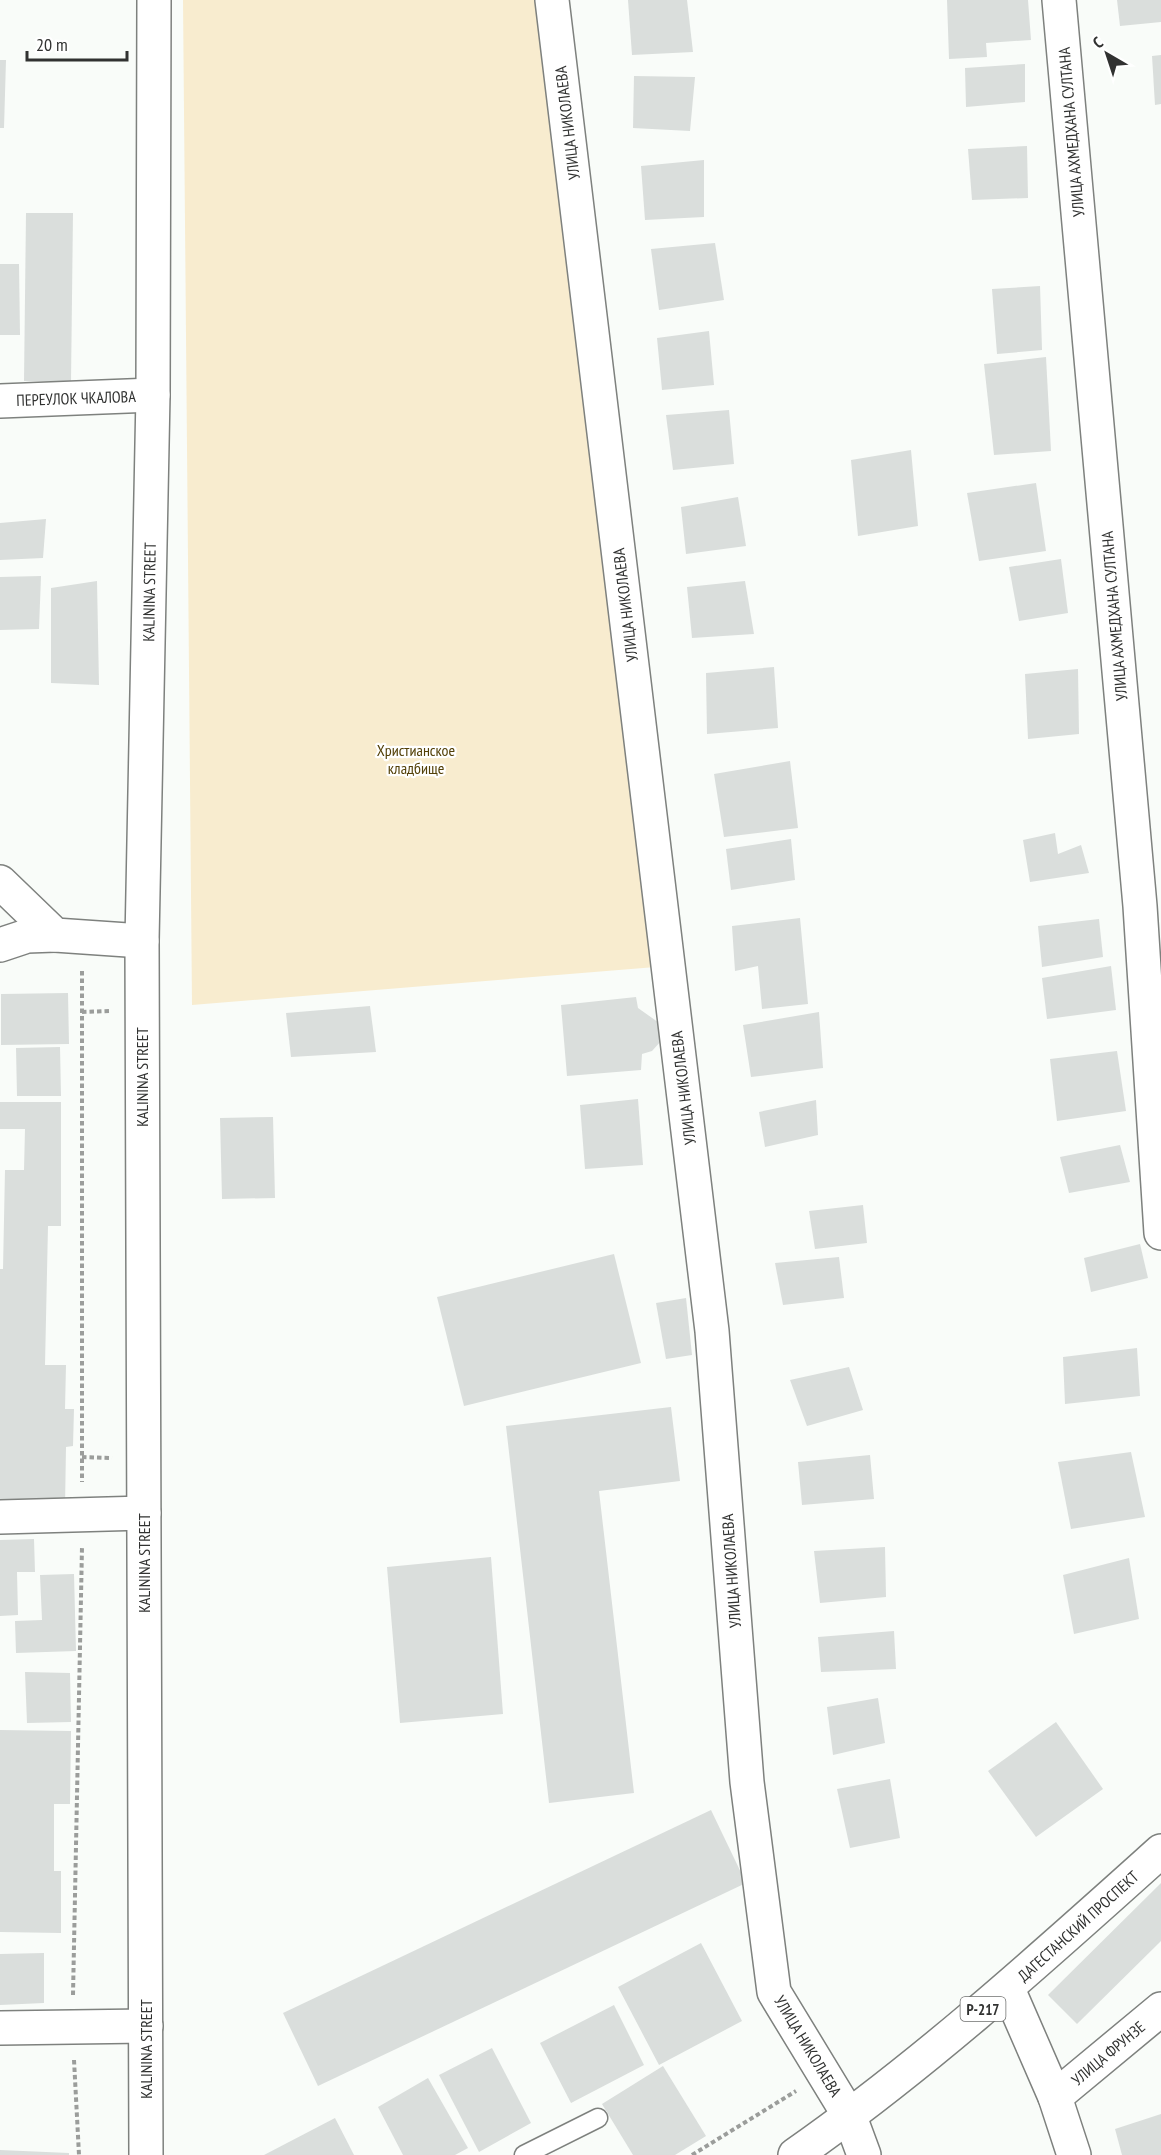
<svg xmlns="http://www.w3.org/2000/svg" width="1161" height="2155" font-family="'PT Sans Narrow',sans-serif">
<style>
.green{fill:#f8eccf}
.building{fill:#dadedc}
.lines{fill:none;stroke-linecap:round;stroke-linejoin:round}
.lane-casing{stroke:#7e817e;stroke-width:21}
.street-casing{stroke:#7e817e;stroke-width:36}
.secondary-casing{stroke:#7e817e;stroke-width:36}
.highway-casing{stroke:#7e817e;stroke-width:36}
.path{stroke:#9b9d9b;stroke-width:4;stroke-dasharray:4.5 3;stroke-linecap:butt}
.lane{stroke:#fff;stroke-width:18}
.street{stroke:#fff;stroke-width:33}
.secondary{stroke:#fff;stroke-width:33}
.highway{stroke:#fff;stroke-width:33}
.labels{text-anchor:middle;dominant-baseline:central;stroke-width:4.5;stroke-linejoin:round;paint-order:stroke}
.shield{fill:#fff;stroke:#6f706f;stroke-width:1.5}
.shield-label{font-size:15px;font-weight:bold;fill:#313231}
.street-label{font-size:16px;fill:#313231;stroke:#fff}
.park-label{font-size:16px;fill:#534008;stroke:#fff}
</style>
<rect width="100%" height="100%" fill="#f9fcf9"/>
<!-- green -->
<path class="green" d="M183,0H552L668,966L192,1005Z"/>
<!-- building -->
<g class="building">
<path d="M628,0H687L693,52L632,55Z"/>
<path d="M947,0H1028L1031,40L986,43L987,57L949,59Z"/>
<path d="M1117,0H1161V22L1120,26Z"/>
<path d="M1161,55V104L1155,105L1152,56Z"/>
<path d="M0,60H6L4,128H0Z"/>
<path d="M1025,64V102L966,107L965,68Z"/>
<path d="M634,76L695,77L690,131L633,128Z"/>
<path d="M1027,146L1028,198L972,200L968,149Z"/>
<path d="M704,160V217L645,220L641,166Z"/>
<path d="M26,213H73L71,382L24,381Z"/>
<path d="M715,243L724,300L659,310L651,249Z"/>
<path d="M0,264H19L20,335H0Z"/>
<path d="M1040,286L1042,350L997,354L992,289Z"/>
<path d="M709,331L714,385L662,390L657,338Z"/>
<path d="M1046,357L1051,451L994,455L984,364Z"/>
<path d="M729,410L734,464L673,470L666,415Z"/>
<path d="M911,450L918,526L858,536L851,460Z"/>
<path d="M1036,483L1046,551L979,561L967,493Z"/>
<path d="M738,497L746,546L686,554L681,507Z"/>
<path d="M46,519L43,558L0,560V523Z"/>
<path d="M1061,559L1068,613L1019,621L1009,567Z"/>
<path d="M41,576L39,629L0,630V577Z"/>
<path d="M97,581L99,685L51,683V588Z"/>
<path d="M745,581L754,634L692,638L687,587Z"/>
<path d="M774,667L778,728L707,734L706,673Z"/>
<path d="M1078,669L1079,734L1028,739L1025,674Z"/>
<path d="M790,761L798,828L724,837L714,774Z"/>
<path d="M1055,833L1058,854L1081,845L1089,873L1030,882L1023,840Z"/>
<path d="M791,839L795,880L731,890L726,849Z"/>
<path d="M800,918L808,1004L762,1009L758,966L735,971L732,926Z"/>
<path d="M1099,919L1103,957L1042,967L1038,926Z"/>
<path d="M1111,966L1116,1010L1047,1019L1042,978Z"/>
<path d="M68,993L69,1044L1,1045V994Z"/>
<path d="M636,997L638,1008L662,1025L661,1041L652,1051L642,1054L641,1070L567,1076L561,1005Z"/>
<path d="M370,1006L376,1052L291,1057L286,1013Z"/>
<path d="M819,1012L823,1068L751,1077L743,1025Z"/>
<path d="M60,1047L61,1096H17L16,1048Z"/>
<path d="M1117,1051L1126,1111L1057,1121L1050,1059Z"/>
<path d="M638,1099L643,1165L585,1169L580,1105Z"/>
<path d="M816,1100L818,1135L765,1147L759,1112Z"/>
<path d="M0,1102H61V1226H48L45,1365H66L65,1409H74L73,1446L66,1447L65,1507L0,1506V1269H3L5,1170H24L25,1129H0Z"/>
<path d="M273,1117L275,1198L222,1199L220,1118Z"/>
<path d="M1120,1145L1130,1182L1069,1193L1060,1157Z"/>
<path d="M863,1205L867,1243L815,1249L809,1211Z"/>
<path d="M1140,1244L1148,1278L1091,1292L1084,1258Z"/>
<path d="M614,1254L641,1363L464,1406L437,1297Z"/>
<path d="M839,1257L844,1298L783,1305L775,1263Z"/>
<path d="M686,1298L692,1355L666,1359L656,1303Z"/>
<path d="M1137,1348L1140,1396L1065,1404L1063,1357Z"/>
<path d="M849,1367L863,1410L807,1426L790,1380Z"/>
<path d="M671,1407L680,1481L599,1491L634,1793L549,1803L506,1426Z"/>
<path d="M1131,1452L1145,1517L1071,1529L1058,1462Z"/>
<path d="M870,1455L874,1499L802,1505L798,1462Z"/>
<path d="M34,1539L35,1572H17L18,1615L0,1616V1540Z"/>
<path d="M885,1547L886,1597L820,1603L814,1551Z"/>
<path d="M491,1557L503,1714L400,1723L387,1567Z"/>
<path d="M1129,1558L1139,1619L1074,1634L1063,1575Z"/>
<path d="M74,1574L76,1651L16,1653L15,1621L42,1620L40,1575Z"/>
<path d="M894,1631L896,1669L821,1672L818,1637Z"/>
<path d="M25,1672L70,1673L71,1722L27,1723Z"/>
<path d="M878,1698L885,1743L833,1755L827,1707Z"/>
<path d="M1056,1722L1103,1789L1036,1837L988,1771Z"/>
<path d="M0,1730L71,1731L70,1804H54V1871H61V1933L0,1932Z"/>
<path d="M890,1779L900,1838L850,1848L837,1789Z"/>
<path d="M711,1810L746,1883L318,2086L283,2013Z"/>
<path d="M1161,1883V1941L1077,2024L1048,1995Z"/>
<path d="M701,1943L742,2021L659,2065L618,1987Z"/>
<path d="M44,1953V2003L0,2005V1954Z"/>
<path d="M614,2005L644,2065L571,2103L540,2043Z"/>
<path d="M492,2048L531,2123L479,2152L439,2075Z"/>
<path d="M663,2066L706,2136L675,2155H633L602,2104Z"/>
<path d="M428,2078L468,2148L455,2155H403L378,2107Z"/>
<path d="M1161,2114V2155H1122L1115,2129Z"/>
<path d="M335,2118L354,2155H264Z"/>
<path d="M0,2150L69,2153V2155H0Z"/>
</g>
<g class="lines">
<defs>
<path id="lane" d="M524,2155L598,2118"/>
<g id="street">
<path d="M552,0L712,1331L747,1782L774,1992L850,2117L864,2155"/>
<path d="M1059,0L1140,906L1161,1233"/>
<path d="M0,401L153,395"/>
<path d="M0,882L55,935L142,941"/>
<path d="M0,945L27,936L55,935"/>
<path d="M0,1517L144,1513"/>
<path d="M1008,1989L1055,2097L1074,2155"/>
<path d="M0,2028L146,2026"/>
<path d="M1055,2097L1161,2009"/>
</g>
<path id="secondary" d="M146,2155L142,941L153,395L154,0"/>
<path id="highway" d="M795,2155C925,2064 1043,1957 1161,1851"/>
</defs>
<!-- lane casing -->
<use href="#lane" class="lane-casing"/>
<!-- street casing -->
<use href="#street" class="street-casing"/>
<!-- secondary casing -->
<use href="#secondary" class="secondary-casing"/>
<!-- highway casing -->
<use href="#highway" class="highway-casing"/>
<!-- path -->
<g class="path">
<path d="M82,971V1482"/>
<path d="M82,1012L109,1011"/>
<path d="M82,1457L112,1458"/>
<path d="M73,1995L82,1547"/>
<path d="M74,2060L79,2155"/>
<path d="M692,2155L796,2091"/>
</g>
<!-- lane -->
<use href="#lane" class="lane"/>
<!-- street -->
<use href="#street" class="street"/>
<!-- secondary -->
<use href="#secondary" class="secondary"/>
<!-- highway -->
<use href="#highway" class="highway"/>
</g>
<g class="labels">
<!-- shield labels -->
<rect class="shield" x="960.5" y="1997" width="45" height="24" rx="4.5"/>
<g class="shield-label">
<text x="983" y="2009">Р-217</text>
</g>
<!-- street labels -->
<g class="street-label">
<text transform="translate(567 123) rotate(-97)">УЛИЦА НИКОЛАЕВА</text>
<text transform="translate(1071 132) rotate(-95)">УЛИЦА АХМЕДХАНА СУЛТАНА</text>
<text transform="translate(76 398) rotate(-2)">ПЕРЕУЛОК ЧКАЛОВА</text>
<text transform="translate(149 592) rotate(-89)">KALININA STREET</text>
<text transform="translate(625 605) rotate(-97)">УЛИЦА НИКОЛАЕВА</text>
<text transform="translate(1114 616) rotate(-95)">УЛИЦА АХМЕДХАНА СУЛТАНА</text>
<text transform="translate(142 1077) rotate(-90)">KALININA STREET</text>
<text transform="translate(683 1088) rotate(-97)">УЛИЦА НИКОЛАЕВА</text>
<text transform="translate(144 1563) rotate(-90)">KALININA STREET</text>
<text transform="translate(731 1571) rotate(-94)">УЛИЦА НИКОЛАЕВА</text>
<text transform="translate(1078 1926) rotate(-42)">ДАГЕСТАНСКИЙ ПРОСПЕКТ</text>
<text transform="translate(808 2046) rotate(59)">УЛИЦА НИКОЛАЕВА</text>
<text transform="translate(146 2049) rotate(-90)">KALININA STREET</text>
<text transform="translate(1108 2053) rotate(-40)">УЛИЦА ФРУНЗЕ</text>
</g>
<!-- park labels -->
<g class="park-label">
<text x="416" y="750">Христианское<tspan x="416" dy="18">кладбище</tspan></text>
</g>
</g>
<!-- north arrow -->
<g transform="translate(1107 54) rotate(321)" stroke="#ffffff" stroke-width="4.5" paint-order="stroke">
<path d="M0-4.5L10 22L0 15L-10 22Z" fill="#313231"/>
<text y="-9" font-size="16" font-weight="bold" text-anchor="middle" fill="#313231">С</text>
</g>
<!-- scale -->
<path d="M27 51v9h100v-9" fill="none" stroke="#313231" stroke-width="3"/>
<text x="36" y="51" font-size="18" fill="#313231" stroke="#ffffff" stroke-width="4.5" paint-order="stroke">20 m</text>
</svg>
